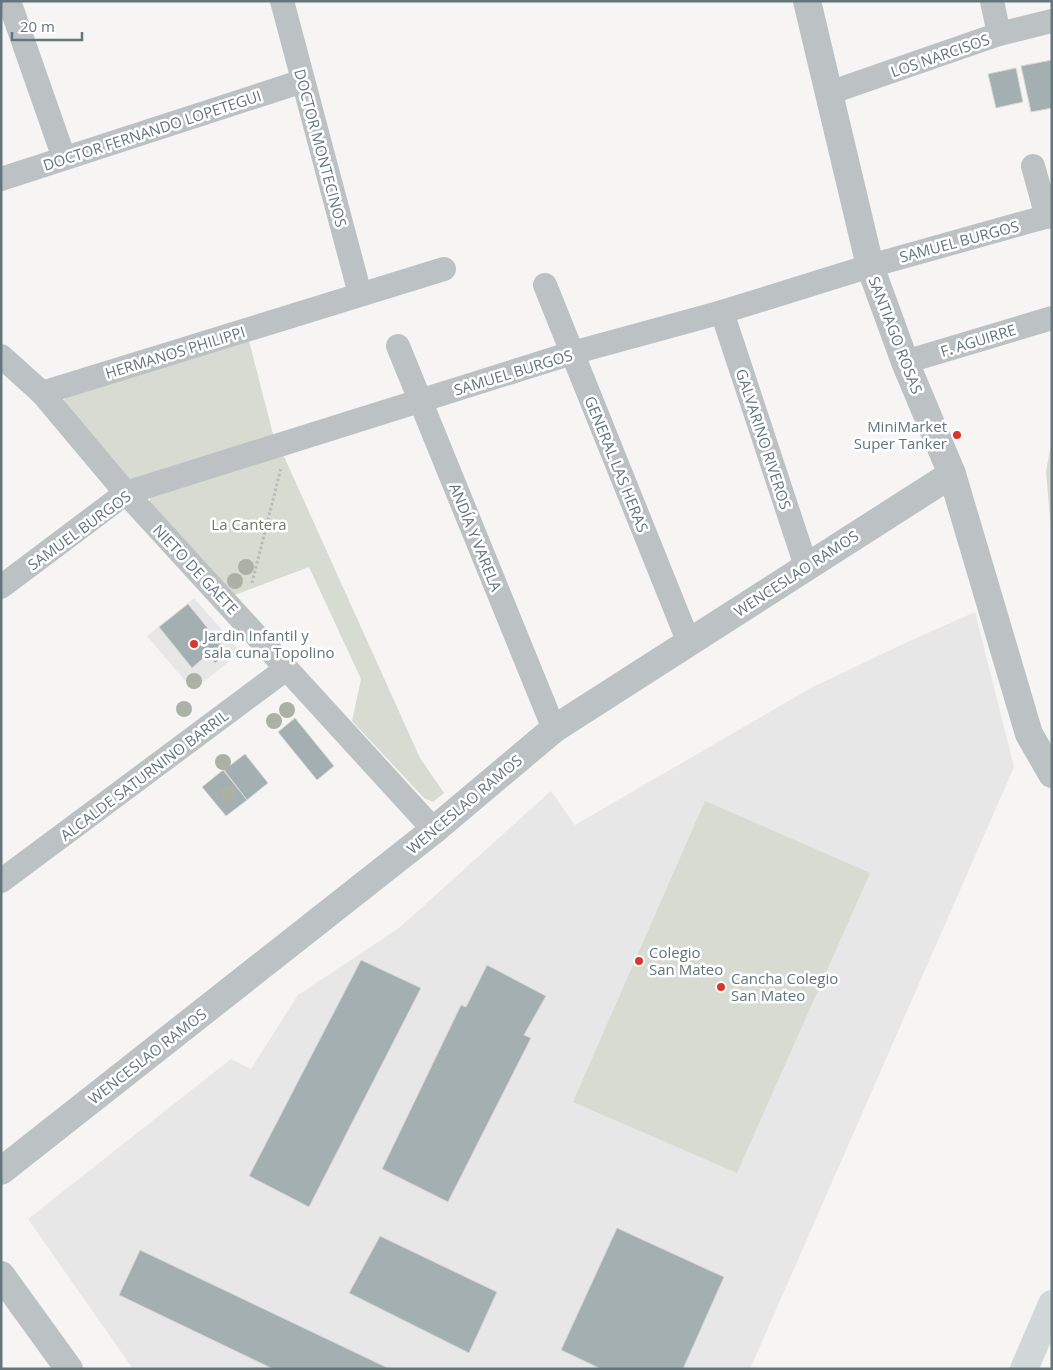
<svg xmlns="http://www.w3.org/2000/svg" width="1053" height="1370" font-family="'Open Sans',sans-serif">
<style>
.built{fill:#e6e7e6}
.green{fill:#d7dbd2}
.building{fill:#a4afb2;stroke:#d7d7d5}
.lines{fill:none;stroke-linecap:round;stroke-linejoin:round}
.path{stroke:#b7bbbc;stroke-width:3;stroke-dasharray:2.5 2.5;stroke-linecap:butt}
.minor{stroke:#bcc2c4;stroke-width:24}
.tertiary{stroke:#bcc2c4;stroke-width:28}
.secondary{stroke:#d2d8da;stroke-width:28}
.tree{fill:#abb1a5}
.poi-dot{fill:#da352f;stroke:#fff;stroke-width:2}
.labels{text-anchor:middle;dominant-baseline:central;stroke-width:5;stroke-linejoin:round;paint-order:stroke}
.street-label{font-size:15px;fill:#62767c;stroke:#fff}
.poi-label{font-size:15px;fill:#62767c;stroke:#fff;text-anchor:start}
.park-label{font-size:15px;fill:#6d7a65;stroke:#fff}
</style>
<rect width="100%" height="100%" fill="#f6f5f3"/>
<!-- built -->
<g class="built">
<path d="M194,598L241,652L193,690L147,636Z"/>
<path d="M975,612L1014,767L750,1369H133L28,1219L231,1059L251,1069L298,995L399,928L551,791L575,825L811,688L903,644Z"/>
</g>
<!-- green -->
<g class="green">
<path d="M248,337L274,438L128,486L63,402L72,389Z"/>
<path d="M1052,439V540L1046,472Z"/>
<path d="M282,452L420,758L444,793L433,802L424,798L352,721L361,679L309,567L232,596L150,507V491Z"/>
<path d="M705,801L870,873L737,1173L573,1102Z"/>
</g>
<!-- building -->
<g class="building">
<path d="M1052,60V108L1031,112L1021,66Z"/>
<path d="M1016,68L1023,102L996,108L988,74Z"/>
<path d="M188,604L228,653L215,663L208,654L192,668L159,627Z"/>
<path d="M295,718L334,766L317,780L278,732Z"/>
<path d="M245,754L268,783L247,800L224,770Z"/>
<path d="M223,770L247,800L226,816L202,787Z"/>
<path d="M361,960L421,988L309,1207L249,1176Z"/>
<path d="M487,965L546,996L524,1035L531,1038L448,1202L382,1169L461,1005L466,1007Z"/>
<path d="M617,1228L724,1277L683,1369H601L561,1350Z"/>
<path d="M380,1236L497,1292L469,1353L349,1293Z"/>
<path d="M140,1250L390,1369H273L119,1295Z"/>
</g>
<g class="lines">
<!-- path -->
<path class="path" d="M252,583L281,468"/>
<!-- minor -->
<g class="minor">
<path d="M9,1L64,158"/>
<path d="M282,1L360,294"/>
<path d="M992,1L999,34"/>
<path d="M829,93L999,34L1052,21"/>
<path d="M1033,166L1047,217"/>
<path d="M1,179L303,81"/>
<path d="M545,285L689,643"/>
<path d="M722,312L806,566"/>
<path d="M398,346L554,729"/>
<path d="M1,356L42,393L126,493L434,830"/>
<path d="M905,362L1052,318"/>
<path d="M42,393L444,269"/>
<path d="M1,587L126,493L572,353L722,312L870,266L1052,215"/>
<path d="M1,881L286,669"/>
</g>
<!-- tertiary -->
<g class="tertiary">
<path d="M807,1L870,266L905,362L952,474L1029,734L1052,774"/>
<path d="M1,1171L434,830L554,729L952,474"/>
<path d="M1,1275L69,1369"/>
</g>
<!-- secondary -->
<path class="secondary" d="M1024,1369L1052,1304"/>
</g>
<!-- trees -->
<g class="tree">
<circle cx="246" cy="567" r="8"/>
<circle cx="235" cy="581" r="8"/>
<circle cx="194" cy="681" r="8"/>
<circle cx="184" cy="709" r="8"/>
<circle cx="287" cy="710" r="8"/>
<circle cx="274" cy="721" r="8"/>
<circle cx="223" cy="762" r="8"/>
<circle cx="228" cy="793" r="8"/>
</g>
<!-- markers -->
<g class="poi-dot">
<circle cx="957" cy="435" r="5"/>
<circle cx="194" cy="644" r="5"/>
<circle cx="639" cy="961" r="5"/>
<circle cx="721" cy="987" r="5"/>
</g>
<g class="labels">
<!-- street labels -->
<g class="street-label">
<text transform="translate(940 55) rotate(-19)">LOS NARCISOS</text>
<text transform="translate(152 130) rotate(-18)">DOCTOR FERNANDO LOPETEGUI</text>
<text transform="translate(321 148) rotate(75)">DOCTOR MONTECINOS</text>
<text transform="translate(959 241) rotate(-15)">SAMUEL BURGOS</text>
<text transform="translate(896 335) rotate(69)">SANTIAGO ROSAS</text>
<text transform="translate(978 340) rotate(-17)">F. AGUIRRE</text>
<text transform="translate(175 352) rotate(-17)">HERMANOS PHILIPPI</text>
<text transform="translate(513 372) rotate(-17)">SAMUEL BURGOS</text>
<text transform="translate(764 439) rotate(72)">GALVARINO RIVEROS</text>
<text transform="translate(617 464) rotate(68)">GENERAL LAS HERAS</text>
<text transform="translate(79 530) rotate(-36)">SAMUEL BURGOS</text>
<text transform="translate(476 537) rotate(68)">ANDÍA Y VARELA</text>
<text transform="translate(196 569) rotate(47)">NIETO DE GAETE</text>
<text transform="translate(796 573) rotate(-33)">WENCESLAO RAMOS</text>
<text transform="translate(144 775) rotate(-37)">ALCALDE SATURNINO BARRIL</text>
<text transform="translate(464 804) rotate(-40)">WENCESLAO RAMOS</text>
<text transform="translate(147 1056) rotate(-38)">WENCESLAO RAMOS</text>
</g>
<!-- poi labels -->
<g class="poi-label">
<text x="947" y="426" text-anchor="end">MiniMarket<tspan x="947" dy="17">Super Tanker</tspan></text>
<text x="204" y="635">Jardin Infantil y<tspan x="204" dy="17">sala cuna Topolino</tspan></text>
<text x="649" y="952">Colegio<tspan x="649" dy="17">San Mateo</tspan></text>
<text x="731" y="978">Cancha Colegio<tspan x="731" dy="17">San Mateo</tspan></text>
</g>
<!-- park labels -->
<g class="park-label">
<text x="249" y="524">La Cantera</text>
</g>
</g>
<!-- border -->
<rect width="1053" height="1370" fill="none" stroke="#62767c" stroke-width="5"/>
<!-- scale -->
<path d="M12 32v8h70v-8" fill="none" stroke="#62767c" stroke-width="2.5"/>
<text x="20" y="32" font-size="15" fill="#62767c" stroke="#ffffff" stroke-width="4" paint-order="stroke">20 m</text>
</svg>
